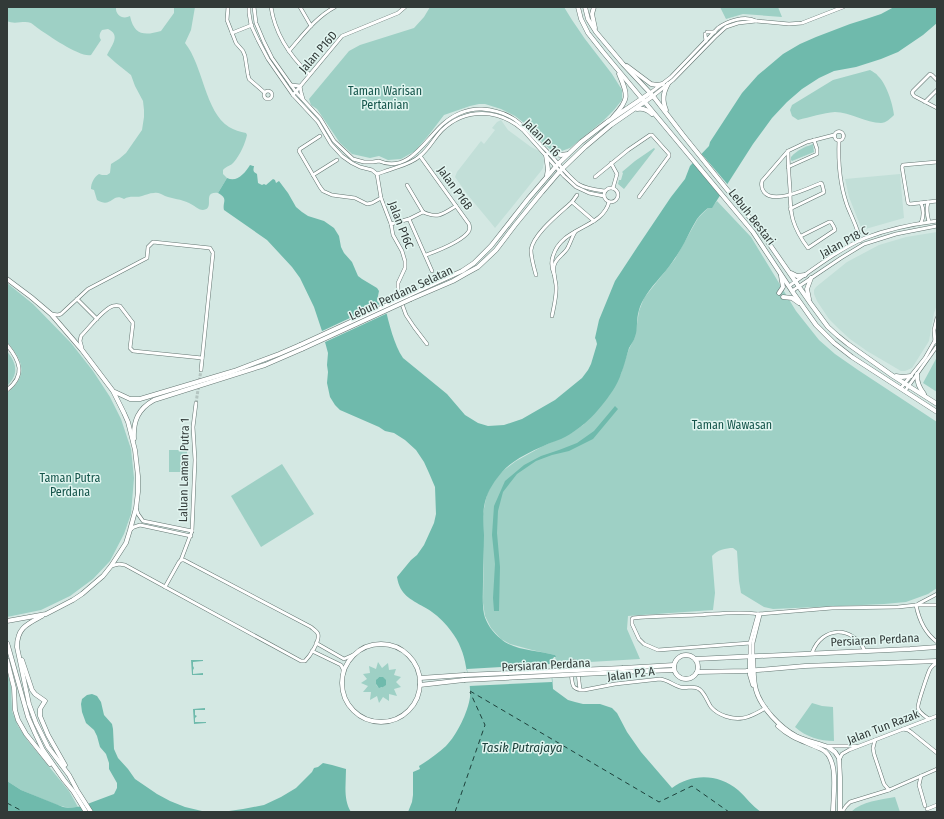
<svg xmlns="http://www.w3.org/2000/svg" width="944" height="819" font-family="'Fira Sans Condensed',sans-serif">
<style>
.built{fill:#c2dfd8}
.green{fill:#9ed0c5;fill-rule:evenodd}
.water{fill:#6fbaac}
.pier{fill:#d4e8e3}
.lines{fill:none;stroke-linecap:round;stroke-linejoin:round}
.ferry{stroke:#1e413b;stroke-width:1;stroke-dasharray:5 4;stroke-linecap:butt}
.minor-tunnel{stroke:#b4c5c1;stroke-width:3;stroke-dasharray:3 1.5;stroke-linecap:butt}
.minor-casing{stroke:#637571;stroke-width:4}
.major-casing{stroke:#637571;stroke-width:5}
.minor{stroke:#fff;stroke-width:3}
.major{stroke:#fff;stroke-width:4}
.major-bridge-casing{stroke:#637571;stroke-width:5;stroke-linecap:butt}
.major-bridge{stroke:#fff;stroke-width:4}
.labels{text-anchor:middle;dominant-baseline:central;stroke-width:3;stroke-linejoin:round;paint-order:stroke}
.street-label{font-size:12px;fill:#323a38;stroke:#e1f5f0}
.park-label{font-size:12px;fill:#14544a;stroke:#e1f5f0}
.water-label{font-size:13px;font-style:italic;fill:#1e413b;stroke:#e1f5f0}
</style>
<rect width="100%" height="100%" fill="#d4e8e3"/>
<!-- built -->
<g class="built">
<path d="M501,120L508,130L531,147L539,151L543,156L544,160L543,168L541,171L495,228L491,223L467,194L455,177L457,172L481,141L484,144L495,130L492,128L497,122Z"/>
<path d="M900,174L904,218L862,230L849,197L845,179Z"/>
<path d="M937,232V305L934,313L929,341L912,368L905,371H901L867,351L850,339L839,329L829,319L817,301L814,294V290L816,287L847,262L879,245L906,237Z"/>
</g>
<!-- green -->
<g class="green">
<path d="M7,7H116C115,15 123,20 130,16C134,35 144,36 161,31L174,13V7H195L191,30L185,43C203,65 205,112 229,127C234,130 240,132 246,133L247,135C245,144 240,155 234,162C231,166 226,166 223,170V174L227,178L218,193C201,191 216,209 203,210C198,210 194,205 189,203C181,199 173,199 165,196C161,194 158,192 154,193C149,193 146,195 142,196C136,198 130,195 124,199C112,192 112,209 97,200L94,190L91,189C91,183 94,177 99,174L102,175H107L110,173L111,164L119,159L126,153L142,130L144,117V110L143,101L135,86L131,75L116,63L107,55C112,45 121,35 108,29L102,30C99,34 99,37 101,40L91,55C81,58 49,36 39,29C36,27 34,25 31,23C24,20 15,25 7,21Z"/>
<path d="M430,7H564L572,20L585,39L612,74L622,90V100L614,110L603,121L570,148L559,152L551,150L543,143L528,126L515,116L501,109L485,104H479L470,106L444,115L428,136L415,151L401,159L388,160L379,156L370,158L352,154L340,143L317,109L311,105L309,99L349,51L360,45L414,28L424,17Z"/>
<path d="M720,7H778L782,17L743,14L726,19Z"/>
<path d="M870,70C873,72 876,73 878,76C886,83 893,104 894,115C891,118 886,123 881,123C866,123 850,112 835,112C823,113 810,117 798,120L792,116L790,110L792,105L833,80Z"/>
<path d="M813,144L814,152L792,161L791,160V157C797,150 805,147 813,144Z"/>
<path d="M654,148L655,149L624,189L618,184L619,180H621L623,173L622,172L635,161Z"/>
<path d="M717,201L751,237L796,311L819,340L835,354L858,370L937,422V588L928,594L906,602L884,604L773,609L764,607L741,593L739,581L737,551L733,548C726,548 717,550 712,556L715,593L713,610L628,616L627,629L640,659L556,664L555,655L532,650L510,644L501,639L491,628L485,616L483,603L484,530L483,514L485,503L487,494L493,482L504,470L516,461L543,446L561,438L573,432L583,425L621,374L624,363L629,349L635,337L639,311L644,298L675,259L698,218L708,208L712,207Z"/>
<path d="M7,283L33,304L71,343L93,371L110,397L121,419L131,449L134,478L131,514L124,534L110,561L93,579L70,596L41,610L7,617V393C29,376 23,360 7,342Z"/>
<path d="M7,351C17,364 19,374 7,386Z"/>
<path d="M937,357V392L923,383Z"/>
<rect x="169" y="450" width="18" height="22"/>
<path d="M282,464L314,514L261,547L231,496Z"/>
<path d="M378,662L382,668L388,663L389,670L396,669L394,675L401,677L396,682L401,687L394,689L397,696L389,694V701L383,697L379,703L377,696L370,700L371,692H363L368,686L361,683L367,679L363,674L370,673L369,666L376,669ZM379,677L386,684L381,688L377,686L376,684L377,679Z"/>
<path d="M7,671L11,686L12,711L18,726L28,741L69,791L78,807L69,808L57,805L21,790L7,781Z"/>
<path d="M812,703L822,706L833,707L834,741C820,741 806,737 795,727Z"/>
<path d="M895,797L900,812H851C862,801 880,800 895,797Z"/>
</g>
<!-- water -->
<g class="water">
<path d="M894,7H937V23L923,35L898,52L881,59L856,67L834,71L819,78L802,89L787,102L772,118L753,144L712,208H708C704,211 700,215 697,219C689,232 684,246 675,258C664,276 645,290 639,310C636,319 638,329 635,337C634,341 631,344 629,348C625,361 622,375 615,387C602,408 583,429 561,439C544,445 514,458 503,471C495,480 488,490 485,502C482,513 484,524 484,535C484,550 483,566 483,581C483,592 482,603 484,614C486,623 493,633 501,639C515,651 538,650 555,655L556,657H554L551,662L553,689L568,700L575,702L583,704H600L612,708L617,713L627,732L641,752L672,788C692,773 719,774 738,790C746,797 752,806 761,812H408L412,802L413,795V772L420,769L419,766C429,760 438,753 446,746C457,735 468,712 470,697C471,687 468,676 466,667C464,654 459,641 451,631C446,624 439,617 432,612C430,610 427,609 424,607C410,599 400,595 397,577L411,560L417,555L424,545L434,523L436,514L435,487L429,473L424,462L416,450L405,440L394,433L385,431L379,427L340,410L335,405L330,397L327,383L328,372L327,365L328,353L322,331L314,307L300,278L292,267L267,240L224,210C222,202 229,199 218,193L227,178C237,183 245,173 250,165L253,166H254C253,171 253,172 257,174L258,183L262,185L264,184L266,185L273,179L275,180L276,183L279,181L288,193L296,207L302,212L308,216L324,221L334,228L339,236L341,247L344,253L352,262L358,276L362,279L377,288L379,291L377,301L379,303L385,307C389,323 394,345 403,358L447,394L465,415L478,423L488,426L504,425L522,419L555,400L582,378L588,370L591,364L597,344L596,340L595,338L599,320L615,281L638,246L671,197L685,179L690,166L709,146L710,142L742,93L758,75L783,54L800,44L816,37L850,24L866,19L881,14Z"/>
<path d="M615,406L618,409L593,439L569,451L552,455L536,461L517,474L503,492L498,511L497,533L500,567L499,611H494L493,598L495,564L492,535L494,506L505,481L524,465L541,456L559,450L577,443L594,431Z"/>
<path d="M191,660H203V661L193,662V666L194,668L193,670V674L203,673V675H192Z"/>
<path d="M379,677H383L386,680V685L383,687L379,688L376,684V680Z"/>
<path d="M92,694L97,696L101,702L104,715L112,724L113,729L114,749L118,758L128,769L135,779L157,794L170,801L185,807L202,811L222,812L243,809L264,805L281,797L296,788L312,772L314,768L318,767L323,763L332,765L346,769C346,784 343,799 351,812H7V781L21,790L63,807L69,808L84,806L90,803L114,794L117,788V783L109,769V763L106,754L100,747L97,736L94,730L86,723L82,712L81,704L82,699L87,695Z"/>
<path d="M205,708V710H195V715L197,716L195,718V722H206V723L194,724L193,709Z"/>
</g>
<!-- pier -->
<g class="pier">
<path d="M700,152L729,186L722,197L692,161Z"/>
<path d="M382,303L387,306L388,313L323,343L320,332Z"/>
<path d="M551,664L552,682L469,686L467,669Z"/>
</g>
<g class="lines">
<!-- ferry -->
<g class="ferry">
<path d="M470,691L659,802L692,786L729,812"/>
<path d="M7,803L24,812"/>
<path d="M455,812L485,725L470,692"/>
</g>
<!-- minor-tunnel -->
<path class="minor-tunnel" d="M196,403L201,370"/>
<defs>
<g id="minor">
<path d="M228,7L227,20L236,43L243,51L245,56L248,75L249,79L264,92"/>
<path d="M249,7V13L251,25L258,40L268,59L293,95L318,122L331,144L342,156L352,163L360,167L372,170L377,174C381,173 385,171 389,170C400,166 411,164 420,156C429,149 434,138 442,130C466,107 499,109 523,130L564,176L576,187L589,193L604,196"/>
<path d="M254,7L256,23L264,42L272,58L296,92L320,118L334,141L353,159L364,162H373L379,161C408,174 425,140 443,124C453,115 468,108 482,109C511,111 522,124 540,144C545,149 550,154 555,160C562,168 569,177 578,184C586,189 596,190 605,191"/>
<path d="M271,7C275,34 290,56 309,74"/>
<path d="M300,7L311,26"/>
<path d="M707,32H715"/>
<path d="M232,33L252,25"/>
<path d="M705,34L706,41"/>
<path d="M289,51C303,35 316,17 335,7"/>
<path d="M937,80L932,75L930,74L913,91L912,93L914,96L937,108"/>
<path d="M291,85L300,86L301,92L303,99"/>
<circle cx="268" cy="95" r="4"/>
<path d="M650,93L671,77L718,28C727,21 745,15 756,21L789,24L802,23L843,7"/>
<path d="M293,95L342,36L398,13L405,7"/>
<path d="M653,96L673,80L715,37L726,27L738,23L756,21"/>
<path d="M925,102L937,90"/>
<circle cx="839" cy="136" r="4.5"/>
<path d="M320,136L300,149L299,151L320,187L323,191L332,195L355,198L367,204L372,203L381,198"/>
<path d="M839,140C838,162 840,185 847,205C851,216 859,230 860,241"/>
<path d="M788,151C788,164 789,176 790,189C790,199 790,210 793,220C796,230 802,240 808,248L835,230L834,227L831,222H829L801,236"/>
<path d="M420,156L469,224C470,227 470,228 469,231C462,242 437,251 426,255"/>
<path d="M937,162L903,165L902,167L908,203L910,204L937,201"/>
<path d="M611,163L617,174L613,188"/>
<path d="M788,167L817,154V149L814,140"/>
<path d="M377,174L381,198L391,224L393,235L402,251L405,261V268L398,283V293L406,315L414,327L427,344"/>
<path d="M313,175L337,160"/>
<path d="M595,177L628,150L650,135H652L669,154V156L639,197"/>
<path d="M407,185L423,212"/>
<circle cx="611" cy="195" r="7"/>
<path d="M572,202L577,195"/>
<path d="M928,202C926,209 927,215 929,222"/>
<path d="M790,209L823,193L824,192L822,184L821,183C809,188 774,205 764,192C761,188 761,185 762,181L788,151L807,142L834,135"/>
<path d="M409,219L432,271"/>
<path d="M921,223C924,216 924,210 921,203"/>
<path d="M391,224L409,219L423,212C438,219 443,214 456,206"/>
<path d="M554,274C551,267 551,262 553,256C562,226 602,229 609,202"/>
<path d="M536,275C534,268 531,256 531,250C533,234 560,213 572,202L594,221"/>
<path d="M789,286C812,270 839,249 865,238C888,229 913,224 937,221"/>
<path d="M792,291L841,258L864,244L896,234L937,226"/>
<path d="M77,299L97,319"/>
<path d="M51,314L58,315L61,314L88,289L147,258L148,247L153,242L210,248L213,253L201,370"/>
<path d="M552,316C554,306 557,295 556,285C555,278 553,272 554,266C555,259 563,255 567,249C570,244 572,237 575,232"/>
<path d="M935,342L934,330L937,318"/>
<path d="M7,345C20,361 26,375 7,390"/>
<path d="M82,348L80,341L81,336C88,329 104,308 113,306C116,305 117,305 120,306L133,323L130,348L133,351L202,358"/>
<path d="M901,388L925,358L937,337"/>
<path d="M905,391L937,346"/>
<path d="M136,508L138,514L143,521L192,531"/>
<path d="M130,530L134,527L140,525L191,536"/>
<path d="M111,566L119,564L125,565L301,661H305C310,656 320,641 318,634C317,631 313,629 311,627L184,560H181"/>
<path d="M165,587L179,562L181,560L192,531L195,460L193,427L196,403"/>
<path d="M918,604L937,594"/>
<path d="M916,605C919,620 925,633 937,642"/>
<path d="M316,643L344,659L353,655"/>
<path d="M750,643L658,650L644,644L639,639L632,624V619L633,618C654,616 675,616 696,615C717,614 738,611 758,614L832,608L898,607L916,605H937"/>
<path d="M312,651L341,665L343,669V675"/>
<path d="M812,653C822,626 852,625 865,651"/>
<path d="M750,657V643L758,614"/>
<path d="M753,657V643L760,615"/>
<path d="M580,690L577,664L574,661L571,663C571,668 571,683 574,687C577,690 580,690 584,690L615,684L660,679C668,680 673,685 680,687C686,689 694,685 699,689C705,693 707,701 711,707C718,715 732,720 743,718C751,717 758,712 766,708"/>
<path d="M929,719C925,716 919,713 918,708C917,705 928,673 930,669C932,666 934,664 937,663"/>
<path d="M903,729L908,730L911,732L937,753"/>
<path d="M875,740L873,748L874,754L884,784L889,790"/>
<path d="M828,746H856"/>
<path d="M839,760L842,754L849,750L937,716"/>
<path d="M921,776L919,785L925,806"/>
<path d="M927,809L937,805"/>
<path d="M842,812L846,806L850,802L889,790L937,769"/>
</g>
<g id="major">
<path d="M578,7L581,19L588,33L603,52L753,232L792,291L816,325L834,343L852,357L937,412"/>
<path d="M585,7L588,19L596,32L623,64L653,96L683,135L759,229L811,304L828,327L838,336L848,344L893,376L937,404"/>
<path d="M594,7L592,14L595,28"/>
<path d="M627,66L651,84L657,85L663,84"/>
<path d="M637,109C643,108 647,109 652,114"/>
<path d="M666,110C662,100 663,93 668,84"/>
<path d="M613,117C630,99 628,95 619,74"/>
<path d="M549,153L561,155L568,154"/>
<path d="M546,155L548,169L547,175"/>
<path d="M791,273L797,276L805,275"/>
<path d="M7,279L31,297L51,314L82,350L113,391L124,413L128,422L135,450L138,476V492L136,508L130,530L126,543L111,566L103,576L82,594L73,600L46,614L7,621"/>
<path d="M779,293L783,287L781,276"/>
<path d="M409,295L462,271L474,263L491,246L528,199L558,164L581,142L607,122L650,93"/>
<path d="M783,297L792,298L799,303"/>
<path d="M411,299L453,281L467,273L478,267L496,250L515,225L542,192L560,171L585,147L611,125L653,96"/>
<path d="M809,299L807,289L811,278"/>
<path d="M917,374C917,383 919,387 924,394"/>
<path d="M896,376L902,377L911,376"/>
<path d="M115,392L130,399H140L234,371L279,354L300,345"/>
<path d="M134,439C133,421 138,409 154,400L265,365L302,349"/>
<path d="M42,616C27,624 17,628 17,647L29,704L36,723L48,747L69,775L77,790L91,812"/>
<path d="M7,643L8,646L28,717L35,733L43,750L64,780L73,791L86,812"/>
<circle cx="381" cy="683" r="39"/>
<circle cx="686" cy="667" r="12"/>
<path d="M750,657V675L753,685"/>
<path d="M753,657C754,668 753,679 756,690C761,708 781,728 796,736C806,741 818,743 828,747L835,752L839,758L840,777V812"/>
<path d="M695,659L910,649L937,647"/>
<path d="M7,660L14,688L15,710L18,720L26,734L50,764"/>
<path d="M22,660L32,690L35,694L45,701L40,709V716L48,735L65,765"/>
<path d="M623,668L674,665"/>
<path d="M623,672L674,670"/>
<path d="M697,672L746,671L805,666L937,661"/>
<path d="M420,678L464,675"/>
<path d="M420,685L464,680"/>
<path d="M778,726C792,739 804,741 821,749C840,757 833,795 833,812"/>
</g>
</defs>
<!-- minor casing -->
<use href="#minor" class="minor-casing"/>
<!-- major casing -->
<use href="#major" class="major-casing"/>
<!-- minor -->
<use href="#minor" class="minor"/>
<!-- major -->
<use href="#major" class="major"/>
<defs>
<g id="major-bridge">
<path d="M300,345L409,295"/>
<path d="M302,349L411,299"/>
<path d="M464,675L623,668"/>
<path d="M464,680L623,672"/>
</g>
</defs>
<!-- major-bridge casing -->
<use href="#major-bridge" class="major-bridge-casing"/>
<!-- major-bridge -->
<use href="#major-bridge" class="major-bridge"/>
</g>
<g class="labels">
<!-- street labels -->
<g class="street-label">
<text transform="translate(318 52) rotate(-49)">Jalan P16D</text>
<text transform="translate(542 138) rotate(46)">Jalan P 16</text>
<text transform="translate(455 188) rotate(54)">Jalan P16B</text>
<text transform="translate(752 217) rotate(52)">Lebuh Bestari</text>
<text transform="translate(401 225) rotate(69)">Jalan P16C</text>
<text transform="translate(844 242) rotate(-28)">Jalan P18 C</text>
<text transform="translate(401 293) rotate(-25)">Lebuh Perdana Selatan</text>
<text transform="translate(184 470) rotate(-89)">Laluan Laman Putra 1</text>
<text transform="translate(875 640) rotate(-3)">Persiaran Perdana</text>
<text transform="translate(546 665) rotate(-3)">Persiaran Perdana</text>
<text transform="translate(631 674) rotate(-7)">Jalan P2 A</text>
<text transform="translate(883 727) rotate(-21)">Jalan Tun Razak</text>
</g>
<!-- park labels -->
<g class="park-label">
<text x="385" y="91">Taman Warisan<tspan x="385" dy="14">Pertanian</tspan></text>
<text x="732" y="425">Taman Wawasan</text>
<text x="70" y="478">Taman Putra<tspan x="70" dy="14">Perdana</tspan></text>
</g>
<!-- water labels -->
<g class="water-label">
<text x="522" y="747">Tasik Putrajaya</text>
</g>
</g>
<!-- border -->
<rect width="944" height="819" fill="none" stroke="#323a38" stroke-width="16"/>
</svg>
